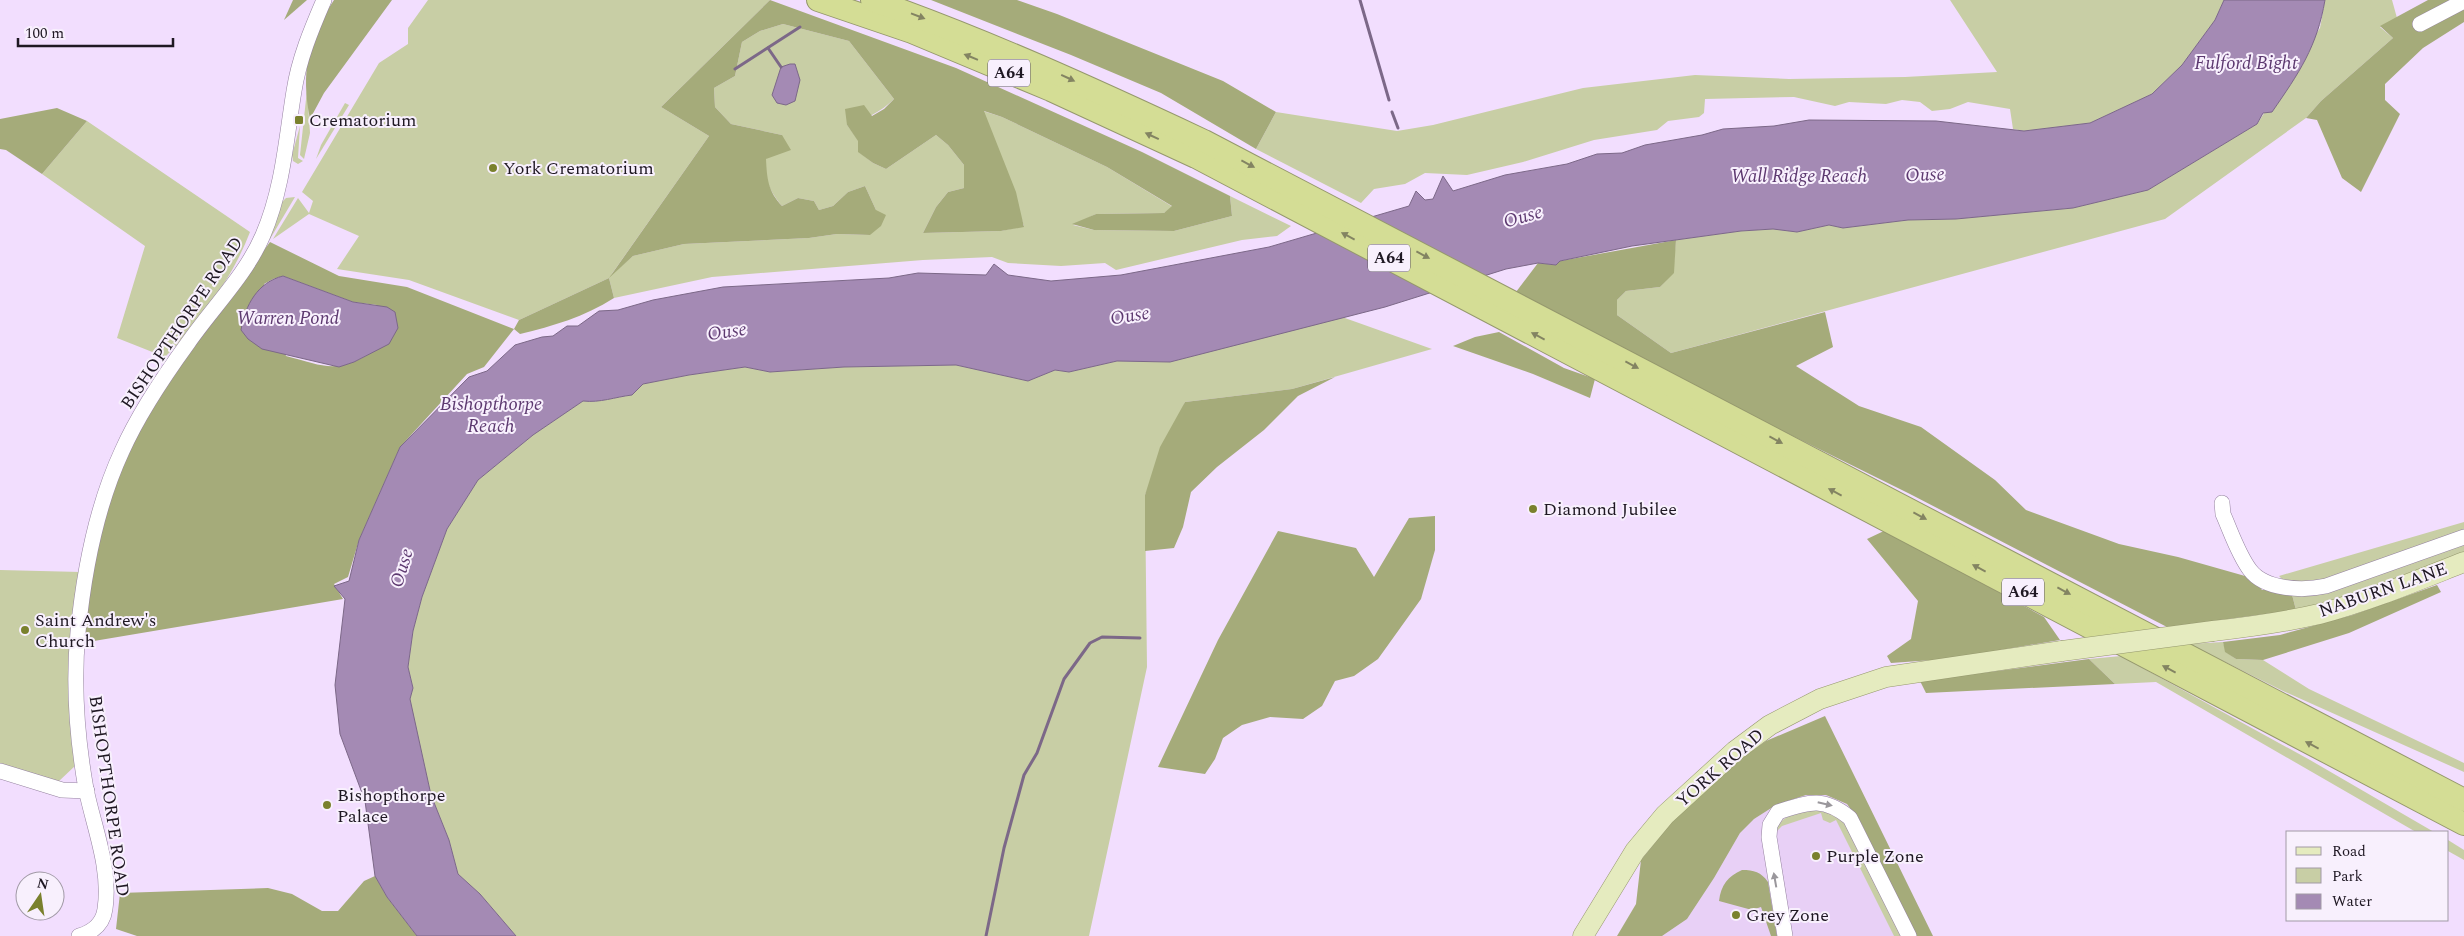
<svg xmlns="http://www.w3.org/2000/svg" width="2464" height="936" font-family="Spectral,serif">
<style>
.built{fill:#e8d0f6}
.green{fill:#c8cea5}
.forest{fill:#a5ab7a;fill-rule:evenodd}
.water{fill:#a48ab4;stroke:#7c6888}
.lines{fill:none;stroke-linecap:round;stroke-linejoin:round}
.stream{stroke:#7c6888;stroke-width:3}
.minor-casing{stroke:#94829f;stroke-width:16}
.major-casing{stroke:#95986d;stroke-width:21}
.highway-casing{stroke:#95986d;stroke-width:24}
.minor{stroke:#fff;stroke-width:15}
.major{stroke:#e5ebbf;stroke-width:20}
.highway{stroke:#d4dd95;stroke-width:22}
.major-bridge-casing{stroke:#95986d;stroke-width:21;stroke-linecap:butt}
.major-bridge{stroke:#e5ebbf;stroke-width:20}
.oneway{fill:#838462}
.oneway2{fill:#9a979c}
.poi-dot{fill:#7a812d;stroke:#f8f0fd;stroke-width:2}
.labels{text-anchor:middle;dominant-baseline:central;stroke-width:4;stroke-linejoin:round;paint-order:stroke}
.shield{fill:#f8f0fd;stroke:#605964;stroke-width:1}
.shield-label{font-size:16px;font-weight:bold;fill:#1f1823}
.poi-label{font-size:18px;fill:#1f1823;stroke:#f8f0fd;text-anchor:start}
.street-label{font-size:18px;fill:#1f1823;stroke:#f8f0fd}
.water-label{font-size:19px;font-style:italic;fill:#5d3970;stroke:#f8f0fd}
</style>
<rect width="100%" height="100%" fill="#f2defe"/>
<!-- built -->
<path class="built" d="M1806,795H1826L1847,804L1862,825L1915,936H1662L1687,919L1714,878L1740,833L1754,819L1776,805Z"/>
<!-- green -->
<g class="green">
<path d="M428,0H770L661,107L709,136L611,275L633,256L684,244L809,238L837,234L870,235L876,210L865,186L848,192L833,206L819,210L814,201L798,198L782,206C772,195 761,175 766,159C769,151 778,142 782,135L731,124L715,107L714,88L735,76L742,42L760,31L783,24L849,41L894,99C880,113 866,118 847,125L859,141V152L873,163L886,169L936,135L948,145L964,165V188L948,192L936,207L923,233L1001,231L1024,226L983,111L1002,117L1107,167L1173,207L1164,213L1096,214L1073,225L1094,230L1174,231L1232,216L1230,196L1291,226L1277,236L1242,240L1116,270L1105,263L1061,266L1008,263L992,257L923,260L712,277L614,298L609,278L519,320L409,280L337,269L359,236L309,214L273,239L298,198L309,213L313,201L302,192L379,63L408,44V28Z"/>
<path d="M1950,0H2224L2215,20L2182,65L2152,94L2090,123L2024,131L2013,129L2010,109L1968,102L1950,109L1932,111L1920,102L1902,100L1886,104L1849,102L1835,106L1794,97L1705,99L1704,113L1699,117L1668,121L1657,130L1594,140L1523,162L1467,175L1425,173L1405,184L1374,189L1361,203L1256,149L1276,112L1397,131L1433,125L1583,88L1695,75L1789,79L1905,77L1997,72Z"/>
<path d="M2325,0H2392L2397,18L2380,27L2393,38L2321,101L2306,118L2165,219L1671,353L1617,315V300L1626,291L1660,287L1673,273L1676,240L1741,231L1773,229L1797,232L1829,225L1843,228L1908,220L1956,219L2073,208L2148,190L2257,124L2320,28Z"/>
<path d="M307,90L310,133L304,159L300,155Z"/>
<path d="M345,103L349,105L316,159L321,145Z"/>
<path d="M87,121L250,232C233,277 200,322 165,357L117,338L145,246L42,174Z"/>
<path d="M300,126L298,158L303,161L298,164L293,161L292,155Z"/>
<path d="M295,197L270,239L268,237L282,202L286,198Z"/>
<path d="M1342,317L1432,349L1292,389L1185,402L1145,495L1147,667L1089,936H516L480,894L458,874L449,840L431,795L409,699L413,688L408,667L413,631L422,597L447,529L478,480L533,435L583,401C600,403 615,397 632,395L643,384L689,375L745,367L770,372L844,367L956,365L1028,381L1055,370L1069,372L1117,361L1170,362Z"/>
<path d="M2464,522V553L2363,592L2296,610L2290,587L2279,576Z"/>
<path d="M0,570L81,572L74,608L70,720L76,765L58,782L0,765Z"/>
<path d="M2223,642L2226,652L2236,659L2263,660L2309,689L2464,763V772L2283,691L2189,644Z"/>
<path d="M2121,656L2310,760L2434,832H2416L2156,682L2115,684L2089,659Z"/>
<path d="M1807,809L1830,810L1849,827L1902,936H1894L1836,820L1830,823L1823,820L1821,813L1782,826L1773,835C1781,816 1789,816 1807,809Z"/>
<path d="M2448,840L2464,850V860L2448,851Z"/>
</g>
<!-- forest -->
<g class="forest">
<path d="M293,0H307L284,20Z"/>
<path d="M334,0H392L324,93L310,119C301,72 307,40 334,0Z"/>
<path d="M770,0L956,68L1142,152L1230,196L1232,216L1174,231L1094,230L1072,224L1096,214L1164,213L1172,206L1107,167L1002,117L984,111L1016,192L1024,227L1001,231L923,233L936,207L948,192L964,188V165L948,145L936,135L886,169L873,163L858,152V141L847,125L845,109L864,105L872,116L884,109L894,99L849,41L783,24L760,31L742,42L735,76L714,88L715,107L731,124L782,135L791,150L766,159C767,179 768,191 782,206L798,198L814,201L819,210L833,206L848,192L865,186L876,210L886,215L881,226L870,235L837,234L809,238L684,244L633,256L609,278L614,298C584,317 553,326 520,334L514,329L484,367L467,374L400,447L359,540L348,577L334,584L343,599L82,643L103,510L125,451L199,337L270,242L339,276L407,287L514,329L519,320L609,278L709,136L661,107ZM283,276L353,302L377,305L371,353C335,374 324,366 286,356L264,284L273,279Z"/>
<path d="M931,0H1017L1057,14L1223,81L1276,112L1256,149L1161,93L1071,55Z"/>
<path d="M2428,0H2464V22L2423,48L2385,84V100L2400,114L2361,192L2342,178L2317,120L2306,118L2321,101L2393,38L2380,26Z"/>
<path d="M57,108L87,121L42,174L6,150L0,149V119Z"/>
<path d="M1676,240L1674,273L1660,287L1626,291L1617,300V315L1671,353L1825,312L1833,347L1796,366L1859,406L1921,427L1995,480L2026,510L2119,544L2178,557L2245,576H2252L2262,590L2290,587L2296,610L2167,627L1910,494L1657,369L1516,292L1538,263L1556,265L1560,261Z"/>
<path d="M1499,332L1564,368L1595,379L1590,398L1533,374L1453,346L1475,337Z"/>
<path d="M1335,377L1298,396L1264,430L1217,467L1191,492L1183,527L1174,548L1145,551V495L1160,447L1185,402L1292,389Z"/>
<path d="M1435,516V550L1421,599L1378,659L1354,676L1335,681L1322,706L1303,719L1270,717L1242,725L1223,738L1215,759L1205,774L1158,767L1218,640L1278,531L1356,548L1374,577L1409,518Z"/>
<path d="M1886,530L2044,617L2060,640L1947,659L1891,663L1887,656L1911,639L1918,601L1867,539Z"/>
<path d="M2437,585L2441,592L2349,633L2263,660L2236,659L2225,652L2223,642L2280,635L2353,615Z"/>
<path d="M2089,659L2115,684L1926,693L1920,681Z"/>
<path d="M1825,716L1933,936H1915L1862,825L1847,804L1826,795H1806L1776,805L1754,819L1740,833L1714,878L1687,919L1662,936H1617L1636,904L1641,860L1680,812L1727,769L1766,741Z"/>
<path d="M1742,870C1754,870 1761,872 1768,882L1777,936H1771L1761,907L1752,910L1719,901C1721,885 1728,876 1742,870Z"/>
<path d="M375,876L387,897L417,936H137L116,929L120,893L268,888L292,894L322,911H338L364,881Z"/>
</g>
<!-- water -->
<g class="water">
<path d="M2224,0H2325C2317,47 2299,73 2272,112L2263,113L2257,124L2148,190L2073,208L1956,219L1908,220L1843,228L1829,225L1797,232L1773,229L1741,231L1632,246L1560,261L1556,265L1538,263L1506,269L1385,307L1170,362L1117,361L1069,372L1055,370L1028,381L956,365L844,367L770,372L745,367L689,375L643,384L632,395C615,397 600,403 583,401L533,435L478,480L447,529L422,597L413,631L408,667L413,688L410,699L431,795L449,840L458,874L480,894L516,936H417L387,897L375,876L365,801L340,734L335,685L345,599L334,586L349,581L359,540L400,447L469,377L487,371L515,345L542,337L553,336L567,326H578L599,311L618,310L653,300L723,287L889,278L918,273L986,275L994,264L1008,275L1051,281L1121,275L1269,247L1409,206L1416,191L1425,200L1433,199L1443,176L1453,191L1505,175L1567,164L1597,154L1622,153L1645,145L1702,135L1723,129L1774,126L1809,120L1936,121L2024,131L2090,123L2152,94L2182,65L2215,20Z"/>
<path d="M790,64H795L800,80L795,101L786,105L777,103L772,95L781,67Z"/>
<path d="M283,276L353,302L387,307L395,312L398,328L389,344L354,362L339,367L262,349L248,339L241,330C245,305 258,282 283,276Z"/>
</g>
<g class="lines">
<!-- stream -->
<g class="stream">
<path d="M1360,0L1389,100"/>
<path d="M768,48L781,67"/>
<path d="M735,69L800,27"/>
<path d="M1392,112L1398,128"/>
<path d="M986,936L1004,848L1024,775L1037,753L1064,679L1090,643L1102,637L1140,638"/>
</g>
<defs>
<g id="minor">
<path d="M2420,24L2464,1"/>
<path d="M2222,503L2223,514C2231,532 2238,554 2250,570C2265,590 2303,591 2326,586L2464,537"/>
<path d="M0,771L62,790L87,791"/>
<path d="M79,936C93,932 103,924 105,909C111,868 94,828 86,789C77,738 73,684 78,632C84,571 96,507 122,451C139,413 164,376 188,343C213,307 246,275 263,235C283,188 286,140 294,91C299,59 311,30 324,0"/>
<path d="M1785,936L1769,837L1770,825L1778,812C1809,802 1823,796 1850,818L1909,936"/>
</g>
<g id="major">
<path d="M2213,631C2249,627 2285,622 2319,614C2369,601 2416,581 2464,562"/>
<path d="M1583,936L1635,851L1665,815L1735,751L1770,725L1820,699L1886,677L2062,651"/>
</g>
<g id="highway">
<path d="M818,0L912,32L1051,90L1196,157L2464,824"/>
<path d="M872,0C986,40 1095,90 1204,141L2464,800"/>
</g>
</defs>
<!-- minor casing -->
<use href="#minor" class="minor-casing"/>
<!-- major casing -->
<use href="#major" class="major-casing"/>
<!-- highway casing -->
<use href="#highway" class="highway-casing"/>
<!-- minor -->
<use href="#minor" class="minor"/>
<!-- major -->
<use href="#major" class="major"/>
<!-- highway -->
<use href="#highway" class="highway"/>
<defs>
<path id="major-bridge" d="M2062,651L2213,631"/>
</defs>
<!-- major-bridge casing -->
<use href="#major-bridge" class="major-bridge-casing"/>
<!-- major-bridge -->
<use href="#major-bridge" class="major-bridge"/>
</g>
<!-- one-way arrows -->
<defs><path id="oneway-solid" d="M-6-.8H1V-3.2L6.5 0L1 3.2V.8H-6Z" transform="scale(1.25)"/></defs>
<g class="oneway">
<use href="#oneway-solid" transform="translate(918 16) rotate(21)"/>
<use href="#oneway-solid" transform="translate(971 57) rotate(-158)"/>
<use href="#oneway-solid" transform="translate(1068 78) rotate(25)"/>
<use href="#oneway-solid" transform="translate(1152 136) rotate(-155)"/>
<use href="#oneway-solid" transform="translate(1248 164) rotate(28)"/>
<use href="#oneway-solid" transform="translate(1348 236) rotate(-152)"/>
<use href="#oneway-solid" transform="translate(1423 255) rotate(28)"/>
<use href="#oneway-solid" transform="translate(1538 336) rotate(-152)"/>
<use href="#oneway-solid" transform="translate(1632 365) rotate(28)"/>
<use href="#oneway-solid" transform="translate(1776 440) rotate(28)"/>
<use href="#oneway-solid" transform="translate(1835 492) rotate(-152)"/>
<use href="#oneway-solid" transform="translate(1920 516) rotate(28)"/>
<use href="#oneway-solid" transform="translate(1979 568) rotate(-152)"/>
<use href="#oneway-solid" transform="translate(2064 591) rotate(28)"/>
<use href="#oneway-solid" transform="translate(2169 669) rotate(-152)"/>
<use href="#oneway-solid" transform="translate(2312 745) rotate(-152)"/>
</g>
<g class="oneway2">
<use href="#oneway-solid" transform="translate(1825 804) rotate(13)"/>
<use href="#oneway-solid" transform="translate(1775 880) rotate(-100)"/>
</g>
<!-- markers -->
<g class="poi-dot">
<rect x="294" y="115" width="10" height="10" rx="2.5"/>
<circle cx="493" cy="168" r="5"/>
<circle cx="1533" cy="509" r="5"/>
<circle cx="25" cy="630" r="5"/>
<circle cx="327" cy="805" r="5"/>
<circle cx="1816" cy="856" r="5"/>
<circle cx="1736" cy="915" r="5"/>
</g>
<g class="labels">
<!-- shield labels -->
<g class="shield">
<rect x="988" y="59.5" width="42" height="27" rx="4"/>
<rect x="1368" y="244.5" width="42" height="27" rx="4"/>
<rect x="2002" y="578.5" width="42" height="27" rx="4"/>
</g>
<g class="shield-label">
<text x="1009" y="73">A64</text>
<text x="1389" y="258">A64</text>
<text x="2023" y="592">A64</text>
</g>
<!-- poi labels -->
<g class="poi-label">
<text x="309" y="120">Crematorium</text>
<text x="503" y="168">York Crematorium</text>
<text x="1543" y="509">Diamond Jubilee</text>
<text x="35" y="620">Saint Andrew's<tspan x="35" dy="21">Church</tspan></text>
<text x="337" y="795">Bishopthorpe<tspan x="337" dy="21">Palace</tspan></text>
<text x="1826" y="856">Purple Zone</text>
<text x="1746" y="915">Grey Zone</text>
</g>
<!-- street labels -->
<g class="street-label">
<text transform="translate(182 323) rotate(-56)">BISHOPTHORPE ROAD</text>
<text transform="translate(2383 590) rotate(-19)">NABURN LANE</text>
<text transform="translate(1720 768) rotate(-41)">YORK ROAD</text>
<text transform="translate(109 796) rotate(82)">BISHOPTHORPE ROAD</text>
</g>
<!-- water labels -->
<g class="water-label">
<text x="2246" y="63">Fulford Bight</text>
<text transform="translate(1925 175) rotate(-2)">Ouse</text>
<text x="1799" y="176">Wall Ridge Reach</text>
<text transform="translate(1523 217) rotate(-16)">Ouse</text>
<text transform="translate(1130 316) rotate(-9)">Ouse</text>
<text x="288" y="318">Warren Pond</text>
<text transform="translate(727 332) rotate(-8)">Ouse</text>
<text x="491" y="404">Bishopthorpe<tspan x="491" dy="22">Reach</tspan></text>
<text transform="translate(402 568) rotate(-73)">Ouse</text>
</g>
</g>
<!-- legend -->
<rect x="2286" y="831" width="162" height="90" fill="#f8f0fd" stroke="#a19aa6"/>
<rect x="2296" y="847" width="25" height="8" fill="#e5ebbf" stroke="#a19aa6"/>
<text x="2332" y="856" font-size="15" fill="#1f1823">Road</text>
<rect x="2296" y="868" width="25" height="15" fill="#c8cea5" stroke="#a19aa6"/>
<text x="2332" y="881" font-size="15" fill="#1f1823">Park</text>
<rect x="2296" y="894" width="25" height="15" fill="#a48ab4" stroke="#a19aa6"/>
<text x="2332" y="906" font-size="15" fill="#1f1823">Water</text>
<!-- north arrow -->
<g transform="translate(40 896) rotate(13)"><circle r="24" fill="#f8f0fd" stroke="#a19aa6"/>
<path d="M0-4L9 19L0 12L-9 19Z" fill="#7a812d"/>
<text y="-8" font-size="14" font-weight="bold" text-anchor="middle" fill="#1f1823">N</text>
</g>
<!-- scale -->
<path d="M18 38v8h155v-8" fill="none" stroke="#1f1823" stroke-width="2.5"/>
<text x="25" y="38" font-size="15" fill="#1f1823" stroke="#f8f0fd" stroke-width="4" paint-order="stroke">100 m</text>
</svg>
